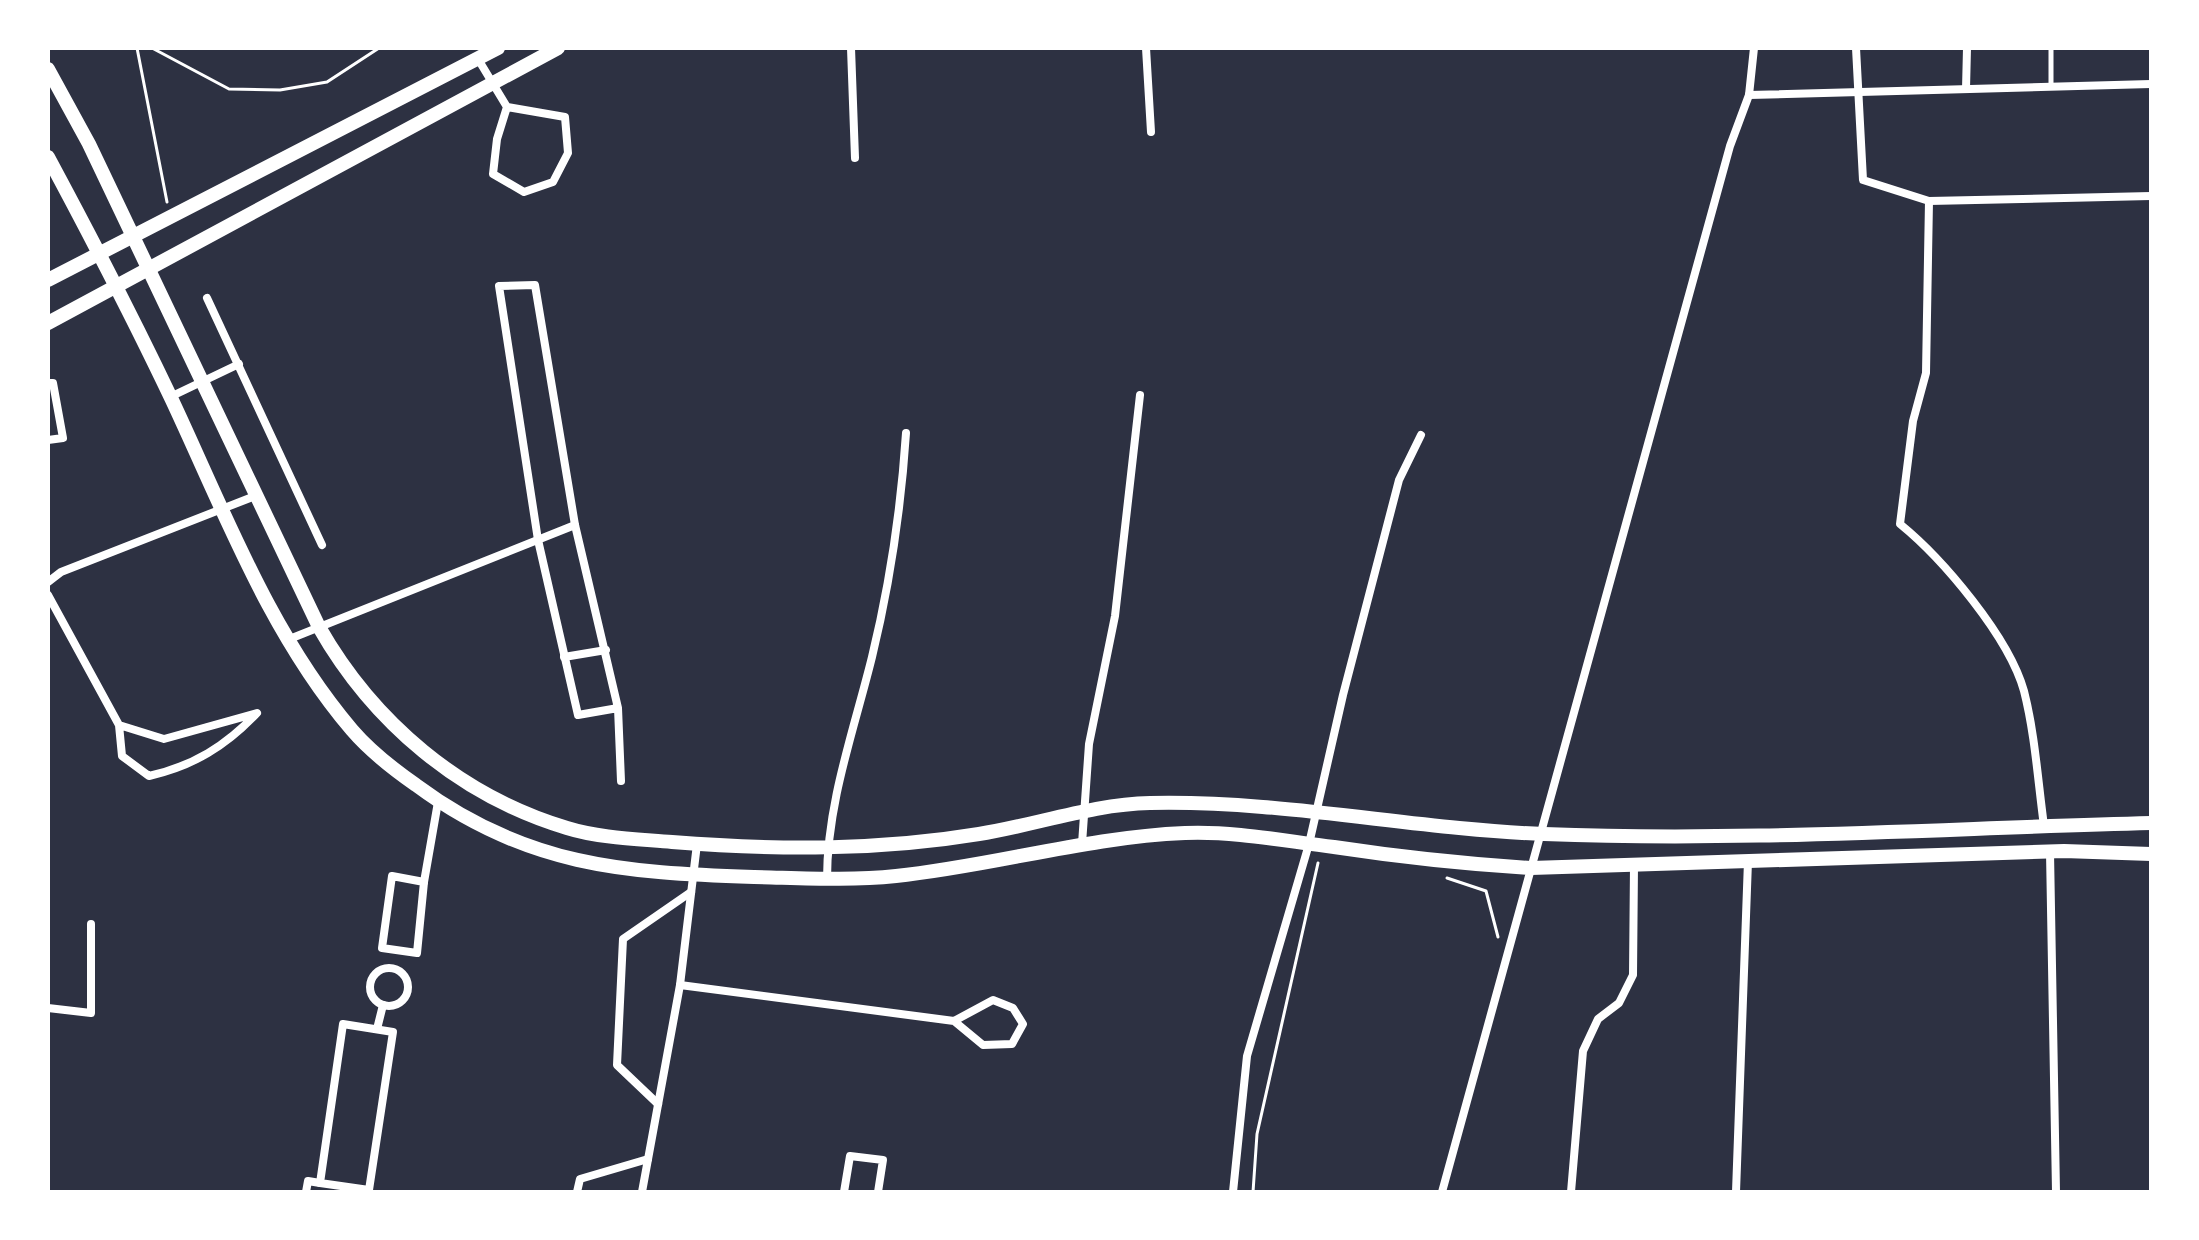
<svg xmlns="http://www.w3.org/2000/svg" width="2199" height="1240" font-family="Karla,sans-serif">
<style>
.lines{fill:none;stroke-linecap:round;stroke-linejoin:round}
.path{stroke:#fff;stroke-width:3}
.service{stroke:#fff;stroke-width:5}
.minor{stroke:#fff;stroke-width:8}
.secondary{stroke:#fff;stroke-width:14}
</style>
<rect width="100%" height="100%" fill="#2d3142"/>
<g class="lines">
<!-- path -->
<g class="path">
<path d="M137,48L167,202"/>
<path d="M152,48L229,89L280,90L327,82L379,48"/>
<path d="M1447,878L1486,891L1498,937"/>
<path d="M1253,1192L1257,1134L1318,863"/>
</g>
<!-- service -->
<path class="service" d="M2051,48V87"/>
<!-- minor -->
<g class="minor">
<path d="M851,48L855,158"/>
<path d="M1146,48L1151,132"/>
<path d="M1856,48L1863,180L1929,201L2151,196"/>
<path d="M478,59L507,107L497,139L493,174L524,192L553,182L568,153L565,117L507,107"/>
<path d="M1966,89L1967,48"/>
<path d="M1749,95L2151,84"/>
<path d="M1929,201L1926,373L1913,421L1900,524C1943,559 2009,637 2024,691C2035,734 2038,782 2044,826"/>
<path d="M207,298L322,545"/>
<path d="M48,383H53L63,438L48,440"/>
<path d="M170,397L239,364"/>
<path d="M48,582L61,572L255,496"/>
<path d="M48,595L119,725L122,756L149,776C193,766 226,746 257,713L164,739L119,725"/>
<path d="M287,640L575,525"/>
<path d="M564,657L606,650"/>
<path d="M618,708L578,715L538,540L499,286L535,285L575,525L618,708L621,781"/>
<path d="M1082,844L1089,744L1115,616L1140,395"/>
<path d="M2050,852L2056,1192"/>
<path d="M392,876L424,882L417,953L382,948Z"/>
<path d="M827,879C827,803 854,730 872,657C890,583 901,509 906,433"/>
<path d="M424,882L438,802"/>
<circle cx="389" cy="987" r="19"/>
<path d="M680,985L954,1021L983,1045L1012,1044L1023,1024L1013,1008L993,1000L954,1021"/>
<path d="M48,1008L91,1013V924"/>
<path d="M343,1024L393,1032L369,1190L320,1183Z"/>
<path d="M377,1029L383,1005"/>
<path d="M658,1104L617,1065L623,939L691,892"/>
<path d="M306,1192L308,1181L320,1183"/>
<path d="M577,1192L580,1179L648,1159"/>
<path d="M642,1192L680,985L697,844"/>
<path d="M844,1192L850,1156L883,1160L878,1192"/>
<path d="M1233,1192L1247,1056L1309,844L1343,695L1399,480L1421,435"/>
<path d="M1442,1192L1730,146L1749,95L1754,48"/>
<path d="M1571,1192L1583,1051L1598,1019L1619,1003L1633,975L1634,865"/>
<path d="M1736,1192L1748,861"/>
</g>
<!-- secondary -->
<g class="secondary">
<path d="M48,69L89,144L319,627C373,722 460,796 567,828C599,838 638,839 672,842C775,850 877,851 979,834C1036,825 1093,804 1150,803C1282,800 1412,829 1544,834C1747,842 1948,828 2151,823"/>
<path d="M48,157C91,237 133,318 172,400C225,513 270,634 352,730C370,751 393,769 416,785C525,866 624,873 754,877C801,878 849,881 896,876C993,866 1087,837 1185,833C1235,831 1284,841 1334,847C1400,857 1465,864 1531,868L2064,851L2151,854"/>
<path d="M48,280L498,48"/>
<path d="M48,323L558,48"/>
</g>
</g>
<!-- border -->
<rect width="2199" height="1240" fill="none" stroke="#ffffff" stroke-width="100"/>
</svg>
